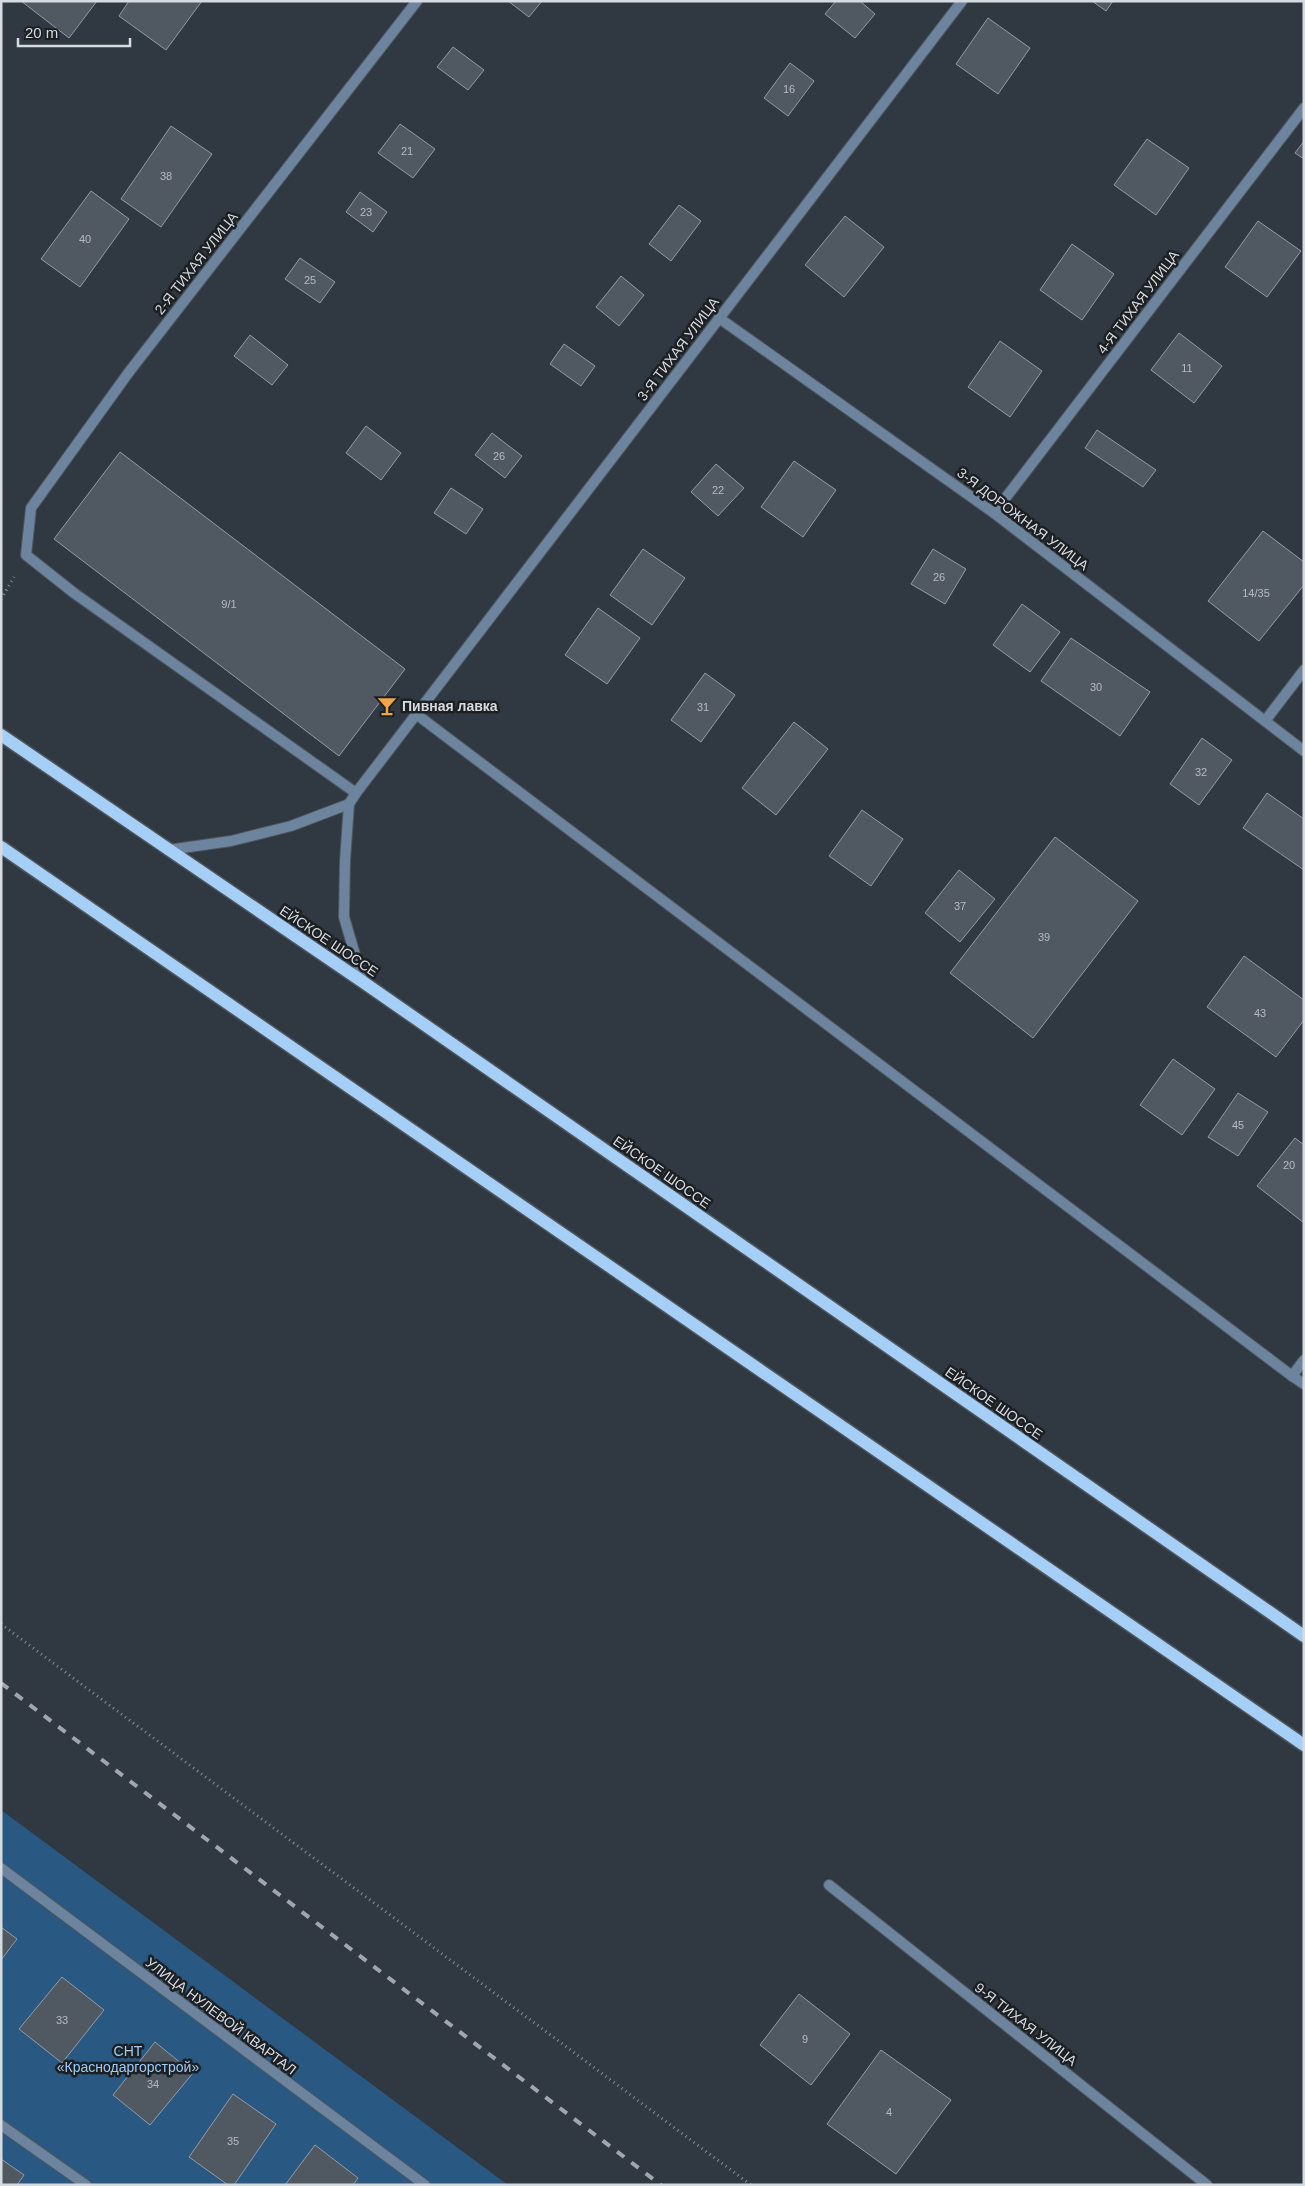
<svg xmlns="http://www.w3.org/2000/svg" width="1305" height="2186" font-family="Arial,sans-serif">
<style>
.green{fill:#295882}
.building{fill:#505962;stroke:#929ca6}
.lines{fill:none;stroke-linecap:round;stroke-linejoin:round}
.lane-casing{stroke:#4e565e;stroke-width:12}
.street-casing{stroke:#4e565e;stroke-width:12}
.primary-casing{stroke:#4e565e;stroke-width:15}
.path{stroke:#8a9198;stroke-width:3;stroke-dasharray:1 4;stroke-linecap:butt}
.lane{stroke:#6c849d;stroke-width:10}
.street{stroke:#6c849d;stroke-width:10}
.primary{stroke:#a6cff7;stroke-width:12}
.rail{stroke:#a0a6ad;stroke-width:4;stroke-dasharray:9 9;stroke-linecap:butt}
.labels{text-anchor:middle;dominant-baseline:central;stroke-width:5;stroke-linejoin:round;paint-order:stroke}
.number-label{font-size:11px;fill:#b4bac1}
.street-label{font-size:14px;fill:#d6dbe1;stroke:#1c2023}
.poi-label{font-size:14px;font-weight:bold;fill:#d6dbe1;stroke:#1c2023;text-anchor:start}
.park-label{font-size:14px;fill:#9dcbf8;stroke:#1c2023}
</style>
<rect width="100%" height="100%" fill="#303941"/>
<!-- green -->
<path class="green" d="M1,1810L508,2185H1Z"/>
<!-- building -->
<g class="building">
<path d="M21,1H97L69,38Z"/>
<path d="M129,1H202L166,50L119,16Z"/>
<path d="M508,1H542L529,17Z"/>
<path d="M836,1H860L875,14L855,38L825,14Z"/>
<path d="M1092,1H1113L1106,11Z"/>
<path d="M988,18L1030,48L998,94L956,64Z"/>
<path d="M453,47L484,70L468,90L437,67Z"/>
<path d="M790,63L814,81L788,116L764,98Z"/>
<path d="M400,124L435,149L413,178L378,153Z"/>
<path d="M171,126L212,154L161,227L121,199Z"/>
<path d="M1147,139L1189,168L1156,215L1114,185Z"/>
<path d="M1304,141V159L1295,153Z"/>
<path d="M91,191L129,219L80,287L41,259Z"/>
<path d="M360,192L387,212L373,232L346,212Z"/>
<path d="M679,205L701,221L671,261L649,244Z"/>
<path d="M845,216L884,247L844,297L805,265Z"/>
<path d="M1258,221L1301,251L1267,297L1225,267Z"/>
<path d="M1072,244L1114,274L1082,320L1040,290Z"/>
<path d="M300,258L335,282L320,303L285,279Z"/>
<path d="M621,276L644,295L619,326L596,307Z"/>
<path d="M1179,333L1222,366L1194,403L1151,370Z"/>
<path d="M250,335L288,365L272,385L234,356Z"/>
<path d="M1000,341L1042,371L1010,417L968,387Z"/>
<path d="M564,344L595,366L581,386L550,364Z"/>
<path d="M366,426L401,453L381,480L346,453Z"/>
<path d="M1097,430L1156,470L1143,487L1085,448Z"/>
<path d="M492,433L522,456L505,478L475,455Z"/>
<path d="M120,452L405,669L339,756L54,539Z"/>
<path d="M794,461L836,490L803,537L761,507Z"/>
<path d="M716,464L744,488L718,516L691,492Z"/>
<path d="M451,488L483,509L466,534L434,513Z"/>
<path d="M1263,531L1304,562V585L1259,641L1208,601Z"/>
<path d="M643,549L685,578L652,625L610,595Z"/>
<path d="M933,549L966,569L945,604L911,584Z"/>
<path d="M1022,604L1060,632L1030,672L993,645Z"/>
<path d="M598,608L640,638L607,684L565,655Z"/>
<path d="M1071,638L1150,692L1120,736L1041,681Z"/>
<path d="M705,673L735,695L701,742L671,720Z"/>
<path d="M794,722L828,749L776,815L742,788Z"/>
<path d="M1202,738L1232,760L1199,805L1170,784Z"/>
<path d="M1267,793L1304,819V870L1243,828Z"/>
<path d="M862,810L903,839L871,886L829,856Z"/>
<path d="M1055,837L1138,901L1033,1038L950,973Z"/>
<path d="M959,870L995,899L960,942L925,913Z"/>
<path d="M1244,956L1304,1000V1020L1276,1057L1207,1007Z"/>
<path d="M1173,1059L1215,1089L1182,1135L1140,1105Z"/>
<path d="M1238,1093L1268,1112L1238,1156L1208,1137Z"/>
<path d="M1295,1138L1304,1145V1223L1257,1186Z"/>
<path d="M1,1927L17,1939L1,1960Z"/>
<path d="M62,1977L104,2010L62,2063L19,2029Z"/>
<path d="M799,1994L850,2034L811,2085L760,2045Z"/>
<path d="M155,2042L193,2073L150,2125L113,2095Z"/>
<path d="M881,2050L951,2100L896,2174L827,2124Z"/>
<path d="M233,2094L276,2124L234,2185H228L189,2157Z"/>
<path d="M315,2145L358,2178L353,2185H285Z"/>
<path d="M1,2159L24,2175L17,2185H1Z"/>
</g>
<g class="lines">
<defs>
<path id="lane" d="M1292,1376L1304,1384"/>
<g id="street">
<path d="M719,318L994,513L1304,751"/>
<path d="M994,513L1304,108"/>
<path d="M416,714L1292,1376L1304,1360"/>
<path d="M1265,721L1304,670"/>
<path d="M356,793L74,593L26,555L31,508L129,372L417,1"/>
<path d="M168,850L231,841L291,826L349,804"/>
<path d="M363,982L344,917L345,861L349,804L356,793L962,1"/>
<path d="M1,1868L425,2185"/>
<path d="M829,1885L1207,2185"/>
<path d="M1,2125L86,2185"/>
</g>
<g id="primary">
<path d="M1,735L363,982L1304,1636"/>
<path d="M1,847L1304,1745"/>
</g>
</defs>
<!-- lane casing -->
<use href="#lane" class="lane-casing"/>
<!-- street casing -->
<use href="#street" class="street-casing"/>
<!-- primary casing -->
<use href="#primary" class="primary-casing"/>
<!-- path -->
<g class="path">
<path d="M1,599L14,577"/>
<path d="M1,1624L751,2185"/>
</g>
<!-- lane -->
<use href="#lane" class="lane"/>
<!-- street -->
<use href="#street" class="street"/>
<!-- primary -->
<use href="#primary" class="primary"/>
<!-- rail -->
<path class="rail" d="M1,1683L661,2185"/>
</g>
<!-- icons -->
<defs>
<symbol id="bar-bare" viewBox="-9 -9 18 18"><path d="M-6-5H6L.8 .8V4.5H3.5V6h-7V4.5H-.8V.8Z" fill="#f3a443" stroke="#1c2023" stroke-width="2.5" paint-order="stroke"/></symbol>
</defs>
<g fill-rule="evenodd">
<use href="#bar-bare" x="373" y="692" width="28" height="28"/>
</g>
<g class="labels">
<!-- number labels -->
<g class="number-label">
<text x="789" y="89">16</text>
<text x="407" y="151">21</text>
<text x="166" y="176">38</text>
<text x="366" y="212">23</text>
<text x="85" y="239">40</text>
<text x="310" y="280">25</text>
<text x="1187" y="368">11</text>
<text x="499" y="456">26</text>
<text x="718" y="490">22</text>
<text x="939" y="577">26</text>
<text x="1256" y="593">14/35</text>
<text x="229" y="604">9/1</text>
<text x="1096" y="687">30</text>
<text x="703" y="707">31</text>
<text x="1201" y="772">32</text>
<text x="960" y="906">37</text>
<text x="1044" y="937">39</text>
<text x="1260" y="1013">43</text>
<text x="1238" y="1125">45</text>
<text x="1289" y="1165">20</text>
<text x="62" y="2020">33</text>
<text x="805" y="2039">9</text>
<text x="153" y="2084">34</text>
<text x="889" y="2112">4</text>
<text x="233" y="2141">35</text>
</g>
<!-- street labels -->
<g class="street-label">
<text transform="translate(196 263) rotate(-52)">2-Я ТИХАЯ УЛИЦА</text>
<text transform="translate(1138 302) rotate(-53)">4-Я ТИХАЯ УЛИЦА</text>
<text transform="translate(678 349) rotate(-53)">3-Я ТИХАЯ УЛИЦА</text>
<text transform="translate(1023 519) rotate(37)">3-Я ДОРОЖНАЯ УЛИЦА</text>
<text transform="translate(329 941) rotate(34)">ЕЙСКОЕ ШОССЕ</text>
<text transform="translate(662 1172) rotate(35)">ЕЙСКОЕ ШОССЕ</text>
<text transform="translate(994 1403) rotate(35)">ЕЙСКОЕ ШОССЕ</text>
<text transform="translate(221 2016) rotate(37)">УЛИЦА НУЛЕВОЙ КВАРТАЛ</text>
<text transform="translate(1026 2024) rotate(38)">9-Я ТИХАЯ УЛИЦА</text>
</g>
<!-- poi labels -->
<g class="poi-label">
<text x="402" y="706">Пивная лавка</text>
</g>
<!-- park labels -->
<g class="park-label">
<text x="128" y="2051">СНТ<tspan x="128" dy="16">«Краснодаргорстрой»</tspan></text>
</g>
</g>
<!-- border -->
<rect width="1305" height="2186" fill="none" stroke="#d6dbe1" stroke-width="5"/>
<!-- scale -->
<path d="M18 38v8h112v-8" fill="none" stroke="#d6dbe1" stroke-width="2.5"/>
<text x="25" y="38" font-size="15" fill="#d6dbe1" stroke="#1c2023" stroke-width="4" paint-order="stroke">20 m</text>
</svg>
